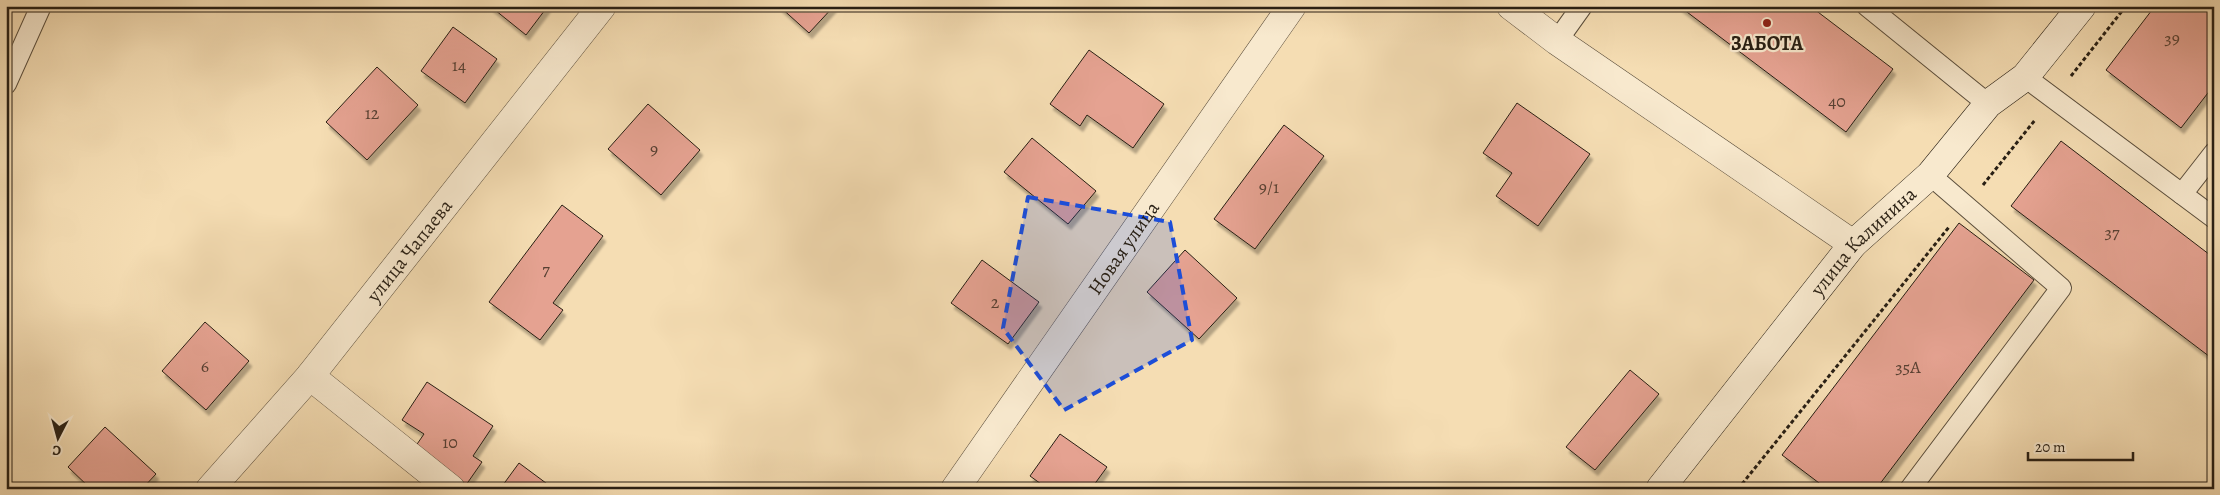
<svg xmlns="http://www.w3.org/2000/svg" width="2220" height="495" font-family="Alegreya,serif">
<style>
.building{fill:#e5a291;stroke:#281f14;filter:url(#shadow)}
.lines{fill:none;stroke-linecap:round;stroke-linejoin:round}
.lane-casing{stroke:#5b4e3c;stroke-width:22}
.street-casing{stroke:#5b4e3c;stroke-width:29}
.secondary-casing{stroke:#281f14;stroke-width:29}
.path{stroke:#281f14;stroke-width:3;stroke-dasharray:4 2.5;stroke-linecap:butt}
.lane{stroke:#f8e9ce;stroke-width:20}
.street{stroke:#f8e9ce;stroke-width:28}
.secondary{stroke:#f8e9ce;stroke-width:28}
.marked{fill:#1d4ed8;fill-opacity:0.2;stroke:#1d4ed8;stroke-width:4;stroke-dasharray:10 6;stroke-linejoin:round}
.poi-dot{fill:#8f2418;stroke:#f8e9ce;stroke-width:2}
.labels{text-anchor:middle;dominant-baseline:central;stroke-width:4.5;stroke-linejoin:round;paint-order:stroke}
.number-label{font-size:18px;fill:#574033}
.poi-label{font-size:20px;font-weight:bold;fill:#281f14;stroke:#f8e9ce}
.street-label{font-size:20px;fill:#281f14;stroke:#f8e9ce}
</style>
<defs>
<filter id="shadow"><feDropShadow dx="3" dy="5.5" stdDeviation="1" flood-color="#0004"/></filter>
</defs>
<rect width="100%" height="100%" fill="#f5ddb3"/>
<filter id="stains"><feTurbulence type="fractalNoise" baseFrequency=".004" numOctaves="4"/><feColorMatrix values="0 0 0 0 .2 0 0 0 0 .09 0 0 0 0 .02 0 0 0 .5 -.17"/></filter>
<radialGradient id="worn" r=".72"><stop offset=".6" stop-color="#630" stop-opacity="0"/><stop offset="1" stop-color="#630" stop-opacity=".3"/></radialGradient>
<!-- building -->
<g class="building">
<path d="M490,6H548L526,35Z"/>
<path d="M779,6H834L809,33Z"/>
<path d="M1679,6H1810L1893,69L1846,132Z"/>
<path d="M2155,6H2214V85L2181,128L2106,70Z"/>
<path d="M453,27L497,59L465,103L421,71Z"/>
<path d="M1089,50L1164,104L1133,148L1087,115L1080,126L1050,104Z"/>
<path d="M377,67L418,105L367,160L326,122Z"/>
<path d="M1517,103L1590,154L1538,226L1496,196L1512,173L1483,153Z"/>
<path d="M648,104L700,150L661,195L608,149Z"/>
<path d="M1284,125L1324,156L1255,249L1214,219Z"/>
<path d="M1032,138L1096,191L1068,224L1004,172Z"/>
<path d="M2061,141L2214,258V360L2011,206Z"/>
<path d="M562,205L603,236L553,303L563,310L540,340L489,302Z"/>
<path d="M1959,223L2034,280L1876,489H1827L1782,455Z"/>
<path d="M1185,250L1237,298L1199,339L1147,292Z"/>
<path d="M982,260L1039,302L1008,344L951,303Z"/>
<path d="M205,322L249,361L206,410L162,371Z"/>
<path d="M1630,370L1659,394L1595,470L1566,447Z"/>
<path d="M427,382L493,426L473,456L482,462L466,485L413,450L424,434L402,420Z"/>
<path d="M105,427L156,474L142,489H91L68,467Z"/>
<path d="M1060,434L1107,467L1091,489H1048L1030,476Z"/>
<path d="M519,463L554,489H500Z"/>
</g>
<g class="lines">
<defs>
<g id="lane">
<path d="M1867,6L1988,104"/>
<path d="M1557,41L1582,6"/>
<path d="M2025,77L2214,218"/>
<path d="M6,84L41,6"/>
<path d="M2182,194L2214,153"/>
<path d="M1910,489L2061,288L1930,175"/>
</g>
<g id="street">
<path d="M1511,6L1557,41L1853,244"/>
<path d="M310,376L451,489"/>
<path id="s1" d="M210,489L310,376L602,6"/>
<path id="s2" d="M955,489L1292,6"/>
</g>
<g id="secondary">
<path id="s3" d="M1660,489L1853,244L1930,175L1988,104L2025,77L2082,6"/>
</g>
</defs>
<!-- lane casing -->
<use href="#lane" class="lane-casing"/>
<!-- street casing -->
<use href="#street" class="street-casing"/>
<!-- secondary casing -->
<use href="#secondary" class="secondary-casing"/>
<!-- path -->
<g class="path">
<path d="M2071,76L2126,6"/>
<path d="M1983,185L2035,120"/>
<path d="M1738,489L1949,227"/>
</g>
<!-- lane -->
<use href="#lane" class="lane"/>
<!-- street -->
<use href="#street" class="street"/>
<!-- secondary -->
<use href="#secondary" class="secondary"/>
</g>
<!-- marked area -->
<path class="marked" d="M1028,197L1170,222L1192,340L1064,410L1003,328Z"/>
<!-- markers -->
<circle class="poi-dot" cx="1767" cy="23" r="5"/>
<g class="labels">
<!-- number labels -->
<g class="number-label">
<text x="2172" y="38">39</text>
<text x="459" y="65">14</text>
<text x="1837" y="101">40</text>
<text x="372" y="113">12</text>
<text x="654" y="149">9</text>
<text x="1269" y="187">9/1</text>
<text x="2112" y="232">37</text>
<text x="546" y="269">7</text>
<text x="995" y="302">2</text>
<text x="205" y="366">6</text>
<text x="1908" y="367">35А</text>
<text x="450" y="442">10</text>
</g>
<!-- poi labels -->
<g class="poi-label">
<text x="1767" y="43">ЗАБОТА</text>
</g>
<!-- street labels -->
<g class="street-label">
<text stroke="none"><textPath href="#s3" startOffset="321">улица Калинина</textPath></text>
<text stroke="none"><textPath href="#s2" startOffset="294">Новая улица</textPath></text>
<text stroke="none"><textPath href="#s1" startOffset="311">улица Чапаева</textPath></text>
</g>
</g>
<!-- margin -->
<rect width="2220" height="495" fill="none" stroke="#f5ddb3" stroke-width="25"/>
<rect x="8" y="8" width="2205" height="480" fill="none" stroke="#281f14" stroke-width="2.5"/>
<rect x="12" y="12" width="2195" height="470" fill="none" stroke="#281f14"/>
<!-- north arrow -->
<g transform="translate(58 438) rotate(186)" stroke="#f8e9ce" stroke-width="4" paint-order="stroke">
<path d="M0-4L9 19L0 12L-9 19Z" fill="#281f14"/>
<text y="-8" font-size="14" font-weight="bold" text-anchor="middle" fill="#281f14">С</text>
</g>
<!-- scale -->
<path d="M2028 452v8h105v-8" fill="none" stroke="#281f14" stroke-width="2.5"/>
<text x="2035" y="452" font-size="15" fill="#281f14" stroke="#f8e9ce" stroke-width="4" paint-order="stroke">20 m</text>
<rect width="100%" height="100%" filter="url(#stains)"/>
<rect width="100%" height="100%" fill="url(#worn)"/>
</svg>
